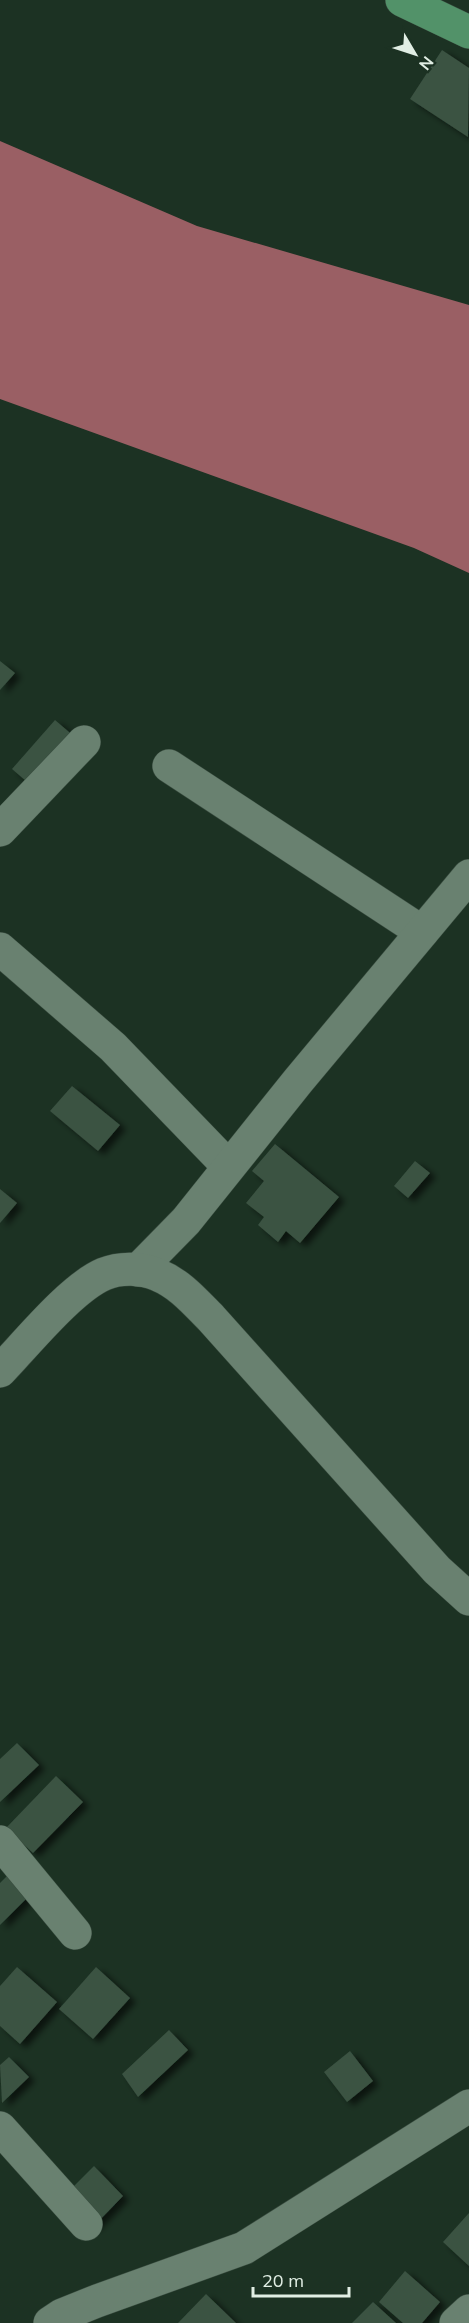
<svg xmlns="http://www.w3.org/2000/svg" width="469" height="2323" font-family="Mulish,sans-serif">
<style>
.water{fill:#9a5f64}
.building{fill:#3b5242;filter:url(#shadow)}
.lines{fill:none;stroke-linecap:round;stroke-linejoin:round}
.street-casing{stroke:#3a4d40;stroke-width:34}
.primary-casing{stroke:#3a4d40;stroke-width:34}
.street{stroke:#698170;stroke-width:33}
.primary{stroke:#529269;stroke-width:33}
</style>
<defs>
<filter id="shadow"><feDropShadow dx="6" dy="4" stdDeviation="3" flood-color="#0009"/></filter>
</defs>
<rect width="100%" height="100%" fill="#1c3223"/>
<!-- water -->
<path class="water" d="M0,141L197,226L469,305V573L414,548L0,399Z"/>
<!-- building -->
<g class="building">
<path d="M442,50L469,68L468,137L410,99Z"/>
<path d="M0,661L15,673L0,690Z"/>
<path d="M55,720L76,738L33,787L12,769Z"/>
<path d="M72,1086L120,1125L98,1151L50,1111Z"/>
<path d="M275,1144L339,1197L300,1243L286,1231L278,1242L258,1225L264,1217L246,1203L264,1181L252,1171Z"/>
<path d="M415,1161L430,1173L408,1198L394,1186Z"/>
<path d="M0,1189L17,1203L0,1223Z"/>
<path d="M17,1743L39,1765L0,1802V1759Z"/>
<path d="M56,1776L83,1802L33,1853L6,1828Z"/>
<path d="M8,1875L29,1896L0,1925V1883Z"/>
<path d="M17,1967L57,2002L20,2044L0,2026V1986Z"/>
<path d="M96,1967L130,1998L93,2039L59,2009Z"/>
<path d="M169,2030L188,2050L138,2097L122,2074Z"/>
<path d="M350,2051L373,2081L347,2102L324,2072Z"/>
<path d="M9,2057L29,2077L2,2103L0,2065Z"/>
<path d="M94,2166L123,2196L93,2227L63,2197Z"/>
<path d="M469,2213V2266L443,2242Z"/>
<path d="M405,2271L440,2302L422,2323H403L379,2302Z"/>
<path d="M206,2294L236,2323H178Z"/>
<path d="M373,2302L396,2323H352Z"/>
</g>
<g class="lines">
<defs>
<g id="street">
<path d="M169,766L422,932"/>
<path d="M0,830L84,742"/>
<path d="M0,949L113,1047L228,1166"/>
<path d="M138,1270L186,1221L298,1081L469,876"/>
<path d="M0,1371C26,1344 71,1288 104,1274C121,1267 142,1268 158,1275C180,1284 195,1302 211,1318L437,1570L469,1599"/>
<path d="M0,1842L75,1933"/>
<path d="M0,2128L86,2224"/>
<path d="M50,2323L62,2315L97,2301L244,2248L469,2106"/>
<path d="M456,2323L469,2311"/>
</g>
<path id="primary" d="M402,0L469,32"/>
</defs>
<!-- street casing -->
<use href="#street" class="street-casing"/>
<!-- primary casing -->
<use href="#primary" class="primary-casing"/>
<!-- street -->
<use href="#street" class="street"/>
<!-- primary -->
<use href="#primary" class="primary"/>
</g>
<!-- north arrow -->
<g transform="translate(415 54) rotate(129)" stroke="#1c3223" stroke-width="4.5" paint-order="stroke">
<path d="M0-4.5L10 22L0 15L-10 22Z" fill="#e1eee4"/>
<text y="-9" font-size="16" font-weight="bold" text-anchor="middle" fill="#e1eee4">N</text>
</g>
<!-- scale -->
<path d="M253 2287v9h96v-9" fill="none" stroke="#e1eee4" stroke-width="3"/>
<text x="262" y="2287" font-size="18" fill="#e1eee4" stroke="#1c3223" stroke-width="4.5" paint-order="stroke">20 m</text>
</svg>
